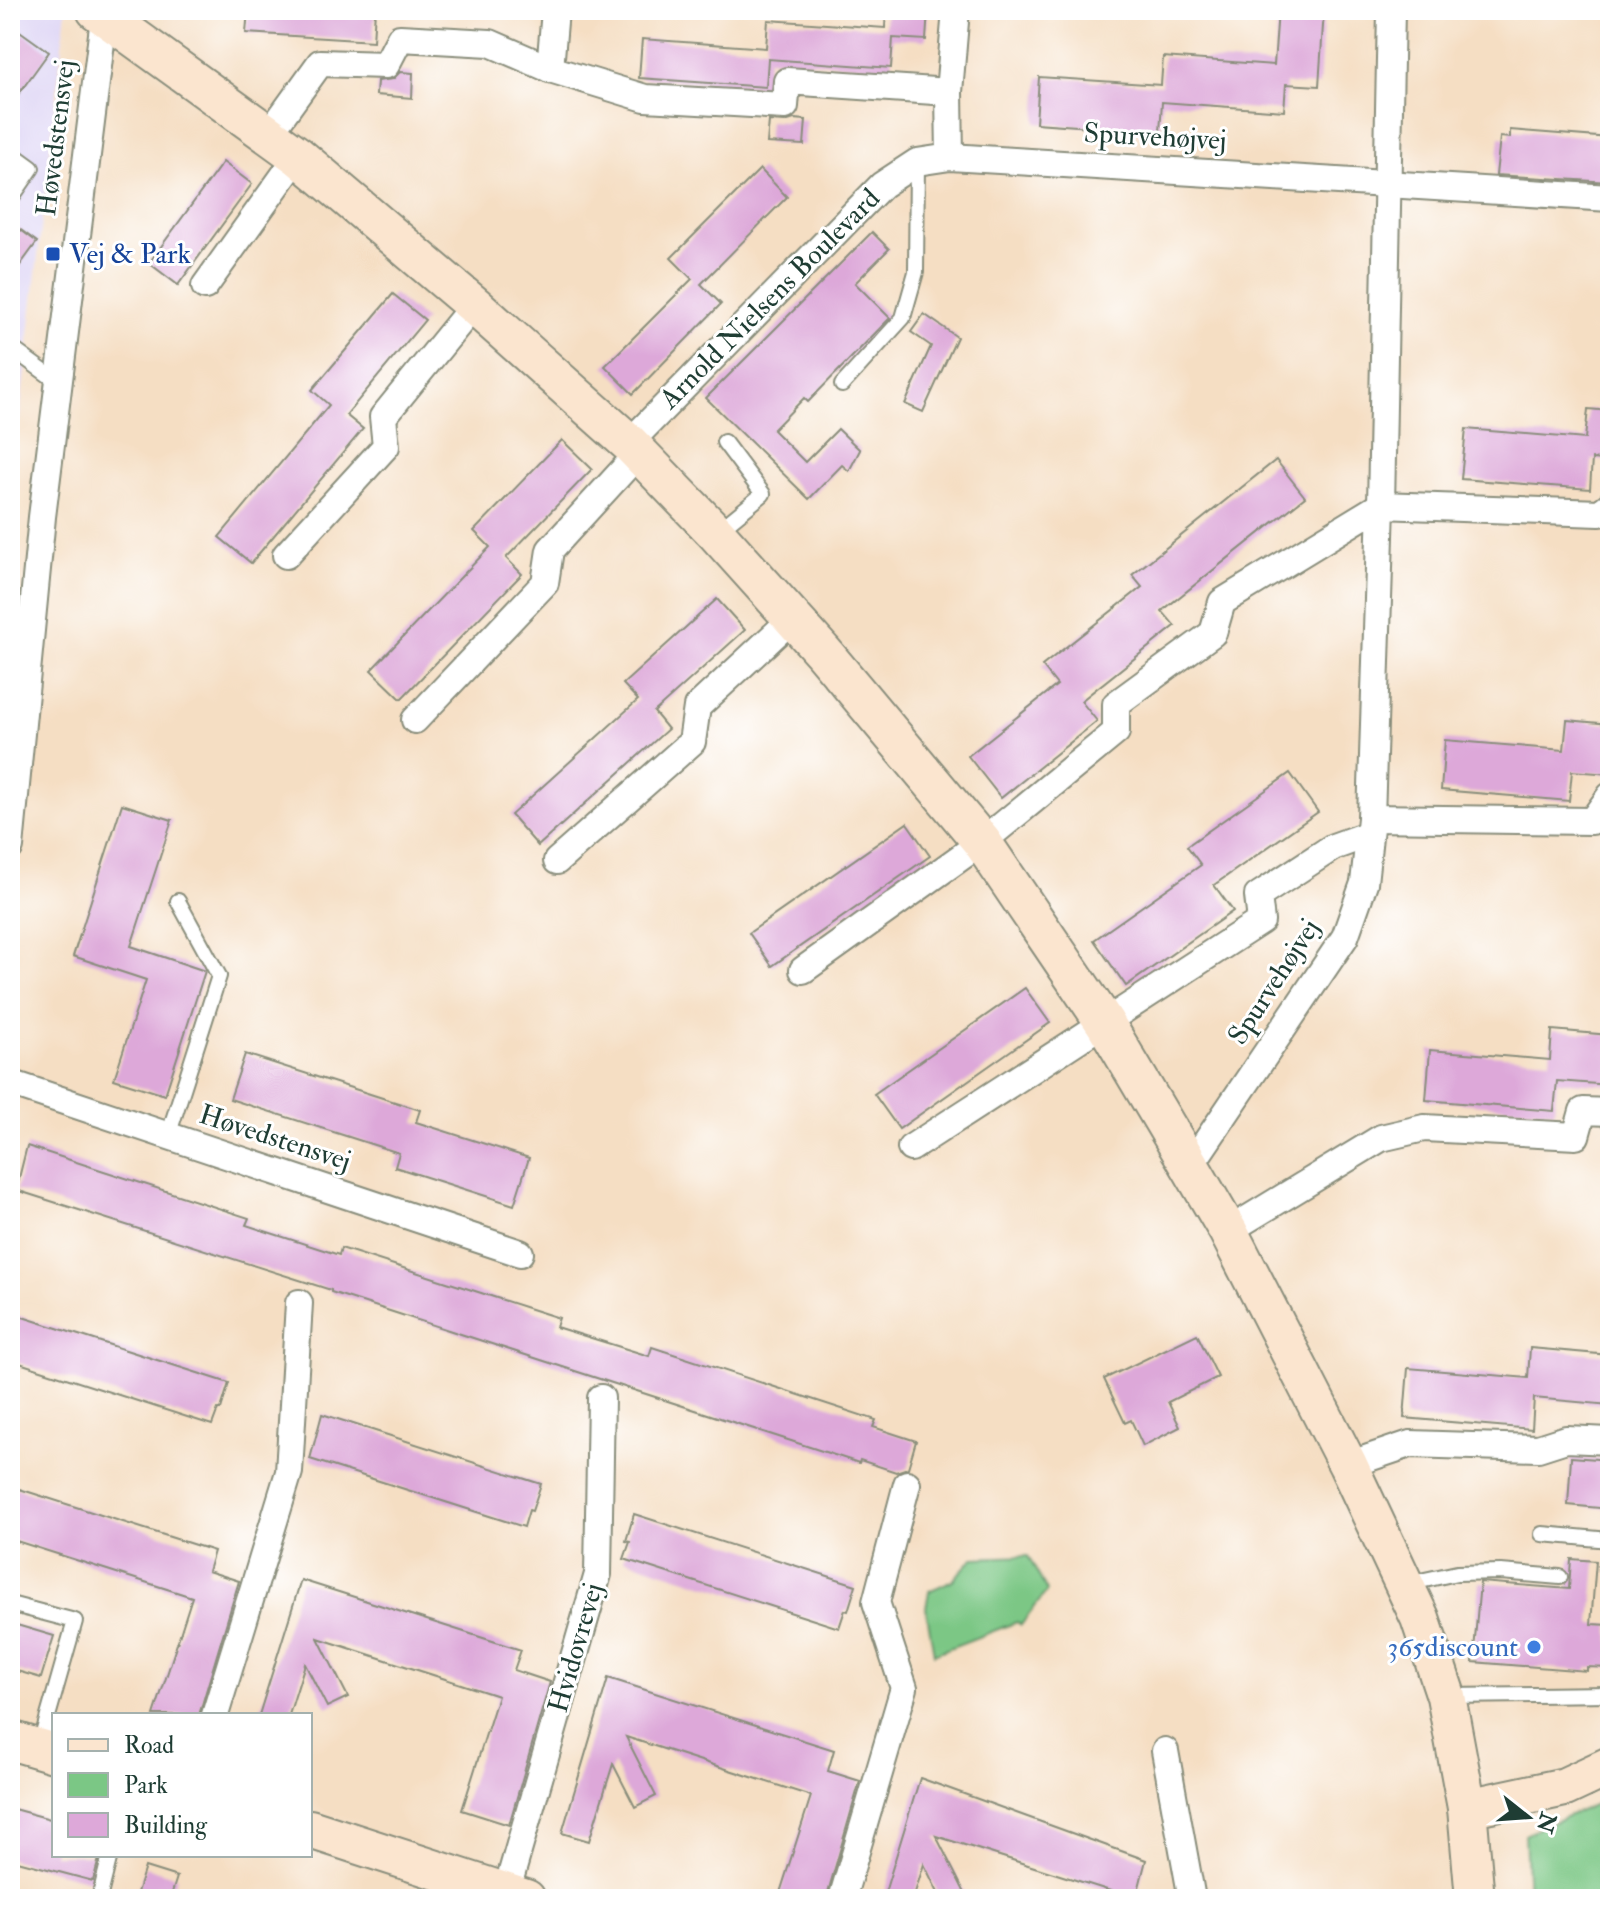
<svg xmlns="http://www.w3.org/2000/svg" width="1620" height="1909" font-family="'IM FELL Double Pica',serif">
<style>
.built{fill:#ded5f5}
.green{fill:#7bc785;stroke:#4d825c;stroke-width:2}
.building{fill:#dda8d9}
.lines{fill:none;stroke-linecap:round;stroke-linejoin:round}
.lane-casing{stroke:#8a8e7c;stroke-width:18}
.street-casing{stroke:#8a8e7c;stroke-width:30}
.secondary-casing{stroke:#8a8e7c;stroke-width:42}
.lane{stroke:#fff;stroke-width:14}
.street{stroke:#fff;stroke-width:26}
.secondary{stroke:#fbe5cf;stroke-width:38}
.transit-dot{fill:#1a4fb4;stroke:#fff;stroke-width:3}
.shop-dot{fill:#3f7fe0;stroke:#fff;stroke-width:3}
.labels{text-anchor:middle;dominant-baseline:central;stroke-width:6;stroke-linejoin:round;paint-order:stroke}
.street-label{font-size:28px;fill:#1f3d34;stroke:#fff}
.transit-label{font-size:28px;fill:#164399;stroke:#fff;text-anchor:start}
.shop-label{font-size:28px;fill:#366cbe;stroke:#fff;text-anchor:end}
</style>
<rect width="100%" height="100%" fill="#fff"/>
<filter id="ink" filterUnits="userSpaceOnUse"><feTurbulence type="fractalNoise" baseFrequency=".0125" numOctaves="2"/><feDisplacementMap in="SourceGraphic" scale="16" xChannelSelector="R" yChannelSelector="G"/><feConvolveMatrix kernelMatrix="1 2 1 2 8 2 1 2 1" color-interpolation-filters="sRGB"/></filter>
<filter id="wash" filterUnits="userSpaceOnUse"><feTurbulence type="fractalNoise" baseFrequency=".006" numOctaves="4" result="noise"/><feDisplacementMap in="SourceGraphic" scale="32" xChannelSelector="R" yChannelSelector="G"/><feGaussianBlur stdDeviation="1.8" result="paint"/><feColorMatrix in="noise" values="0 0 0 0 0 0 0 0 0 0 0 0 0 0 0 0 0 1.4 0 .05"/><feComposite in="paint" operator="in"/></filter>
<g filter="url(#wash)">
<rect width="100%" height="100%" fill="#f5dec3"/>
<!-- built -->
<path class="built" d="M10,10H66L10,501Z"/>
<!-- green -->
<g class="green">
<path d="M1028,1556L1047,1591L1021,1625L1017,1622L934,1654L926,1608L929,1591L953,1580L973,1558Z"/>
<path d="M1610,1798V1899H1528L1525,1834Z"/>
</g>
<g id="blocks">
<!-- building -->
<g class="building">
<path d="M248,10H375L373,41L246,33Z"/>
<path d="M886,10H928L926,40L893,38L891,68L768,59L766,87L639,78L642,39L766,48L768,20L885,28Z"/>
<path d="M1278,10H1324L1319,86L1286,84L1284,111L1162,102L1160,132L1036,123L1039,77L1161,85L1163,57L1274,65Z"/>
<path d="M10,24L49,52L10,106Z"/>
<path d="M400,72L413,73L412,98L376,95L377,81L393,79Z"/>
<path d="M794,119L806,120L804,145L767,143L769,121L785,122Z"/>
<path d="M1510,130L1610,138V182L1496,175L1500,137L1510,138Z"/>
<path d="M223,162L252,184L178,285L149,263Z"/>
<path d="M760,169L787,197L701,284L721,304L633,394L605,366L692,279L671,258Z"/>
<path d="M10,222L37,242L10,279Z"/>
<path d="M872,232L889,249L855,283L890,318L808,402L804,398L773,430L805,462L838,429L860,450L849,471L842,465L809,499L706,398Z"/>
<path d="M393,294L425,320L346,415L363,429L251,563L219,537L329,405L312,390Z"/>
<path d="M924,314L957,337L923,412L905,404L931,346L911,332Z"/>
<path d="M1588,409L1610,411V461L1592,459L1590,489L1461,479L1466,429L1585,439Z"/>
<path d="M562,440L592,469L506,558L522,574L401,699L371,670L490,547L474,531Z"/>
<path d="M1276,460L1305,497L1162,611L1175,626L1081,701L1097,721L1001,798L968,756L1057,685L1042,666L1142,587L1132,575Z"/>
<path d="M717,599L745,630L654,712L668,729L538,846L511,815L638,700L623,684Z"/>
<path d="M1567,720L1610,724V774L1572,771L1569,801L1441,790L1445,740L1564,750Z"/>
<path d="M1290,773L1318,812L1214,885L1233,911L1126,986L1094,940L1201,865L1187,846Z"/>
<path d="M122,804L172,820L131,946L205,971L165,1095L114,1079L146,980L73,956Z"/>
<path d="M907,823L930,856L772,966L749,933Z"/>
<path d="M1025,988L1050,1023L899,1129L874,1094Z"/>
<path d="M1552,1030L1610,1035V1085L1557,1081L1554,1111L1426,1100L1430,1050L1550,1060Z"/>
<path d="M245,1054L420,1110L416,1122L529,1158L514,1205L395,1167L399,1153L230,1099Z"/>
<path d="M27,1146L249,1218L246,1225L339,1255L341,1248L559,1318L556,1327L649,1356L652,1347L876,1420L873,1427L916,1441L908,1468L896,1472L860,1460L859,1463L331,1292V1290L16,1190Z"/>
<path d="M10,1313L229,1383L221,1409H218L212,1425L10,1360Z"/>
<path d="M1197,1334L1218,1377L1168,1402L1180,1427L1143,1446L1131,1420L1125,1423L1104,1379Z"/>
<path d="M1530,1348L1610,1355V1405L1534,1398L1532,1429L1404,1418L1408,1368L1528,1378Z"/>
<path d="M322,1414L541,1484L532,1511L529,1510L524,1527L310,1459Z"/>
<path d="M1571,1457L1610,1460V1509L1568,1505Z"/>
<path d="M10,1486L214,1551L208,1571L239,1581L199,1715H154L192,1597L10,1539Z"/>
<path d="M634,1514L856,1585L848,1611L845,1610L839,1628L624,1559L630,1542L626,1541Z"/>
<path d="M1571,1559L1596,1561L1591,1624L1610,1625V1668L1587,1667V1671L1473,1662L1480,1582L1569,1589Z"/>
<path d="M301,1580L521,1650L514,1670L550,1682L509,1825L462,1810L498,1696L318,1638L348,1697L327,1707L305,1664L289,1715H259Z"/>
<path d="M10,1623L54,1636L41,1678L10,1669Z"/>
<path d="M608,1678L834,1750L828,1771L860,1781L826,1899H778L811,1796L626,1737L656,1796L635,1807L613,1764L589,1841L562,1833Z"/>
<path d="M920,1778L1146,1860L1136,1899L936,1836L968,1899H941L924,1864L913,1899H883Z"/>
<path d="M10,1808L54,1820V1855H100L93,1881L10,1859Z"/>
<path d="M145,1867L177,1877L170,1899H135Z"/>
</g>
</g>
</g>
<g filter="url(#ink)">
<use href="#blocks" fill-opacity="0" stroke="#8a8e7c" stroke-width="2"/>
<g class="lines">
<defs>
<g id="lane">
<path d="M10,152L32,168L10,200"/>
<path d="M10,347L58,382"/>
<path d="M842,385L903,318L916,272L917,162"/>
<path d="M718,531L763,494L724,442"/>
<path d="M168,1136L219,976L178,901"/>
<path d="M1542,1534L1610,1540"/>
<path d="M1406,1584L1457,1573L1501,1572L1560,1577"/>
<path d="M10,1604L75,1621L39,1748"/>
<path d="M1446,1696L1610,1694"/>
<path d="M99,1899L110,1855"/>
</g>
<g id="street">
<path d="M550,69L555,10"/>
<path d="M269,134L320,63L386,65L400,38L490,43L550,69L645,98L785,106L787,81L949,92"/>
<path d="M950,157L949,92L956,10"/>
<path d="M205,286L298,156"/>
<path d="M629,443L882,185L917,162L950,157L1610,198"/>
<path d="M286,555L386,446L383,417L474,305"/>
<path d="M415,720L545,583L550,550L638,454"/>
<path d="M1371,818L1592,821L1610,796"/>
<path d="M10,847L42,517L105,10"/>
<path d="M557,861L692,742L697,707L793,618"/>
<path d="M803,970L982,842L1116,732V704L1213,633L1222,602L1381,505L1600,513L1610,505"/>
<path d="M10,1083L520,1253"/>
<path d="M911,1148L1261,921L1258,896L1333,847L1369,834"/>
<path d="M1190,1166L1345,937L1364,883L1371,818L1381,505L1391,10"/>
<path d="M1228,1231L1381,1138L1424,1128L1576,1136L1583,1111L1610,1112"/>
<path d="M1348,1465L1410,1444L1538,1448L1566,1439L1610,1441"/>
<path d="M215,1715L289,1472L299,1303"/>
<path d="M1165,1751L1192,1899"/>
<path d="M506,1893L598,1574L601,1398"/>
<path d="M842,1899L904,1688L876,1602L907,1484"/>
</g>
<g id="secondary">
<path d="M96,10L298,156L474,305L629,443L716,533L823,652L982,842L1105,1023L1190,1166L1228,1231L1348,1465L1420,1618L1446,1696L1467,1808L1475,1899"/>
<path d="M10,1740L54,1753"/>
<path d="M1467,1808L1565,1787L1610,1766"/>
<path d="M310,1829L526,1899"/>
</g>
</defs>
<!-- lane casing -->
<use href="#lane" class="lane-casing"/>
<!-- street casing -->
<use href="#street" class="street-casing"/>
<!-- secondary casing -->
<use href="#secondary" class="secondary-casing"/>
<!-- lane -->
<use href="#lane" class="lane"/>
<!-- street -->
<use href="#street" class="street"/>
<!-- secondary -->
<use href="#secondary" class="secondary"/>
</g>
</g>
<!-- markers -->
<rect class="transit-dot" x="45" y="246" width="16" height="16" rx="4"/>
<circle class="shop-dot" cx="1534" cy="1647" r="8"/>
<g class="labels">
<!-- street labels -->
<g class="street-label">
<text transform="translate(1155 137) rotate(3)">Spurvehøjvej</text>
<text transform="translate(56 138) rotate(-83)">Høvedstensvej</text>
<text transform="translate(770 299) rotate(-45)">Arnold Nielsens Boulevard</text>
<text transform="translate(1274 982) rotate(-57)">Spurvehøjvej</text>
<text transform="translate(275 1138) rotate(18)">Høvedstensvej</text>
<text transform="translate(576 1648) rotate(-74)">Hvidovrevej</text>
</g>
<!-- transit labels -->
<g class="transit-label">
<text x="69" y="254">Vej &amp; Park</text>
</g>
<!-- shop labels -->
<g class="shop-label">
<text x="1518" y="1647">365discount</text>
</g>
</g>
<!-- margin -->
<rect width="1620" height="1909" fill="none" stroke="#fff" stroke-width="40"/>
<!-- legend -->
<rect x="52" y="1713" width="260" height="144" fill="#ffffff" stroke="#a5b1ae" stroke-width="2"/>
<rect x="68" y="1739" width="40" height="12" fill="#fbe5cf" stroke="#a5b1ae" stroke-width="2"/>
<text x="124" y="1753" font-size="24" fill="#1f3d34">Road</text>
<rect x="68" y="1773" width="40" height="24" fill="#7bc785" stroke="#a5b1ae" stroke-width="2"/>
<text x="124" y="1793" font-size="24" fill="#1f3d34">Park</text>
<rect x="68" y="1813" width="40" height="24" fill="#dda8d9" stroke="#a5b1ae" stroke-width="2"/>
<text x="124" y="1833" font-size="24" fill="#1f3d34">Building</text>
<!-- north arrow -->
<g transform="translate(1528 1817) rotate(107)" stroke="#ffffff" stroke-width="6" paint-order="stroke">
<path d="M0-6L14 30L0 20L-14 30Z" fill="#1f3d34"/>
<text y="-12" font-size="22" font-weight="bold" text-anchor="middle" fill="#1f3d34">N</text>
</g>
</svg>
